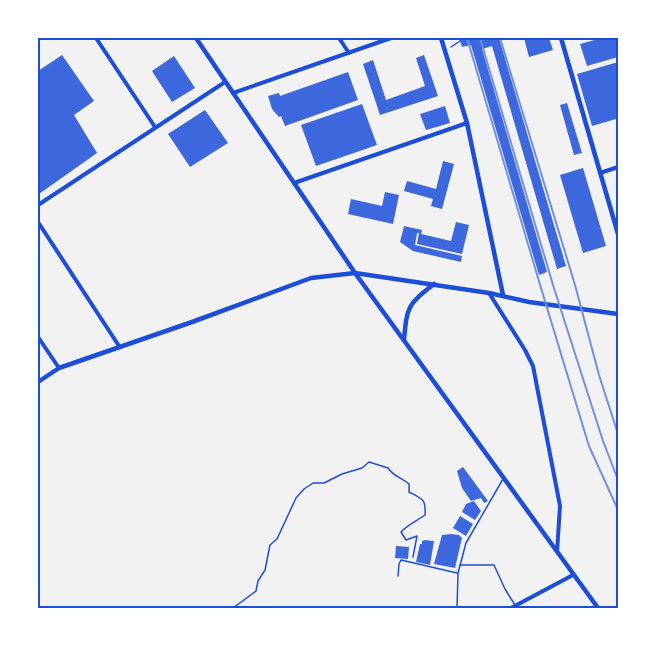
<svg xmlns="http://www.w3.org/2000/svg" width="656" height="646" font-family="Rubik,sans-serif">
<style>
.building{fill:#3d67dc}
.lines{fill:none;stroke-linecap:round;stroke-linejoin:round}
.path{stroke:#1d4ed8;stroke-width:1.5}
.service{stroke:#1d4ed8;stroke-width:1.5}
.minor{stroke:#1d4ed8;stroke-width:4}
.tertiary{stroke:#1d4ed8;stroke-width:4.5}
.rail{stroke:#7290e2;stroke-width:2}
.neatline{fill:none;stroke:#1d4ed8;stroke-width:2}
</style>
<rect width="100%" height="100%" fill="#f2f2f2"/>
<!-- building -->
<g class="building">
<path d="M459,38H499L566,266L557,269L492,46L482,49L547,272L539,275L471,45L462,47Z"/>
<path d="M524,38H549L553,50L529,57Z"/>
<path d="M602,38H618V57L587,66L580,44Z"/>
<path d="M62,55L94,101L74,115L97,153L39,194L38,71Z"/>
<path d="M424,55L438,96L380,115L363,64L373,60L386,100L425,86L416,58Z"/>
<path d="M174,56L195,88L172,102L152,71Z"/>
<path d="M618,62V124L616,119L592,126L577,74Z"/>
<path d="M348,72L358,100L285,126L281,116L279,117L272,109L268,96L279,93L280,96Z"/>
<path d="M567,103L582,153L574,155L560,105Z"/>
<path d="M362,104L377,145L316,166L301,125Z"/>
<path d="M445,106L450,123L426,130L420,114Z"/>
<path d="M205,110L228,143L190,167L168,134Z"/>
<path d="M443,161L454,164L442,209L431,206L433,199L404,191L407,181L436,189Z"/>
<path d="M583,168L606,246L583,253L560,175Z"/>
<path d="M385,192L399,195L393,224L348,214L351,199L382,206Z"/>
<path d="M456,222L469,225L462,254L417,244L419,233H417L415,245L462,256L461,262L413,251L400,242L404,226L422,230L421,234L451,241Z"/>
<path d="M463,467L488,501L484,503L481,498L471,501L462,488L457,471Z"/>
<path d="M474,501L481,511L475,520L462,512L466,504Z"/>
<path d="M460,516L473,524L466,536L453,528Z"/>
<path d="M451,534L459,535L462,538L455,568L434,564L442,535Z"/>
<path d="M425,540L434,541L430,565L416,562L420,544H422V541Z"/>
<path d="M396,546L409,547L408,559L395,558Z"/>
</g>
<g class="lines">
<!-- path -->
<g class="path">
<path d="M451,47L460,41"/>
<path d="M233,608L256,591L258,581L265,570L270,545L277,539L296,498L304,489L313,483H324L342,474L362,468L369,462L388,468C394,477 401,477 409,484V492C423,499 426,499 425,515C417,521 408,524 401,532L406,540L417,536L413,557"/>
</g>
<!-- service -->
<g class="service">
<path d="M460,565H494L505,589L515,605"/>
<path d="M398,576L399,564L401,560L457,573"/>
<path d="M457,608L458,573L466,543L503,479"/>
</g>
<!-- minor -->
<g class="minor">
<path d="M96,38L155,127"/>
<path d="M339,38L349,53"/>
<path d="M233,93L391,38"/>
<path d="M600,173L618,167"/>
<path d="M294,183L467,123"/>
<path d="M38,205L225,82"/>
<path d="M38,222L119,346"/>
<path d="M489,293L525,350L533,366L560,506L557,552"/>
<path d="M38,337L59,368"/>
<path d="M511,608L573,575"/>
</g>
<!-- tertiary -->
<g class="tertiary">
<path d="M196,38L355,273L598,608"/>
<path d="M441,38L467,123L503,295"/>
<path d="M561,38L618,234"/>
<path d="M404,340C407,307 407,305 434,284"/>
<path d="M38,382L59,368L192,322L311,278L355,273L489,293L529,302L618,314"/>
</g>
<!-- rail -->
<g class="rail">
<path d="M467,38L541,288L589,446L618,510"/>
<path d="M480,38L553,285L603,441L618,480"/>
<path d="M500,38L575,285L599,375L618,434"/>
</g>
</g>
<!-- border -->
<rect width="656" height="646" fill="none" stroke="#ffffff" stroke-width="78"/>
<rect x="39" y="39" width="578" height="568" class="neatline"/>
</svg>
